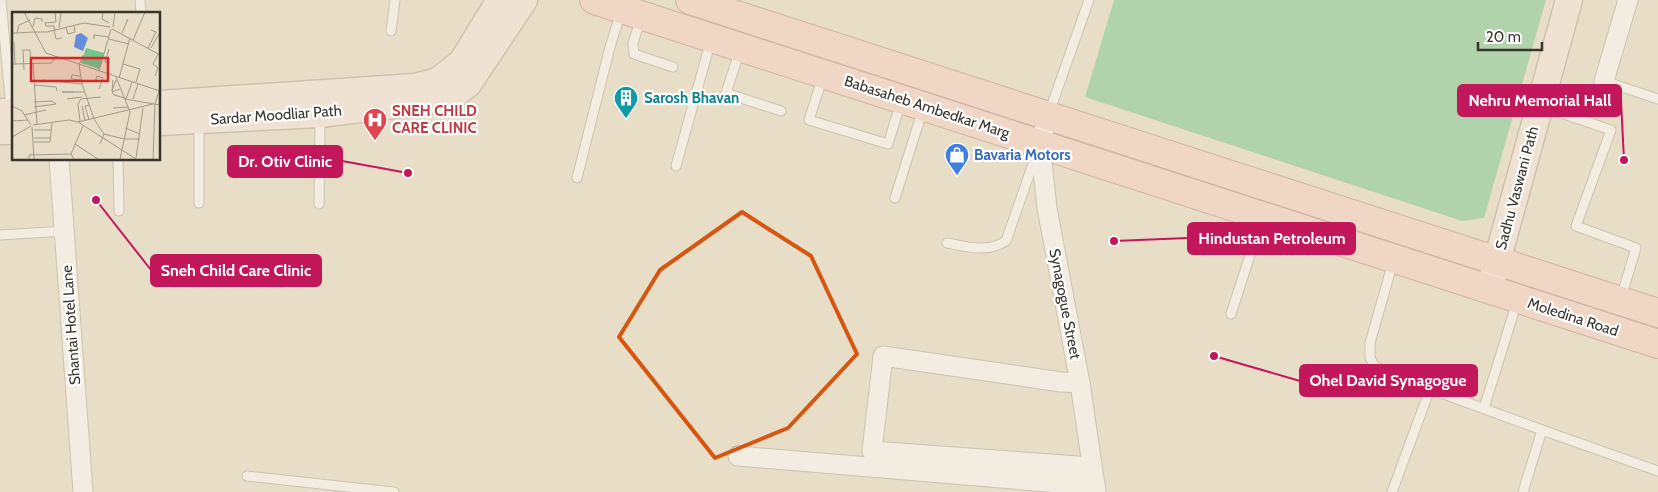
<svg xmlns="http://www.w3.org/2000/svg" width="1658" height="492" font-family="Cabin,sans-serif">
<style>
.park{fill:#70c68b}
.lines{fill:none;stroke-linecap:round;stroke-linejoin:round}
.lane-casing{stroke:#ada38e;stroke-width:11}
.street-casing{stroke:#ada38e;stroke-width:21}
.secondary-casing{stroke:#ada38e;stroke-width:29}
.primary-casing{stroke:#b28175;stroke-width:30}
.lane{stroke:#fff;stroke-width:9}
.street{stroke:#fff;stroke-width:19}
.secondary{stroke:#fbe6e2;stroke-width:26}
.primary{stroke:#f8ccc4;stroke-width:28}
.marked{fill:none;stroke:#d6550f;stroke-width:4;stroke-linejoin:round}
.labels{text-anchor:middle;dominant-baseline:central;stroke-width:4.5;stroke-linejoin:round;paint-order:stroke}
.culture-label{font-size:15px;font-weight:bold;fill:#0d838f;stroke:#fff;text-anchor:start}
.street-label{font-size:15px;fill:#39352c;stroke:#fff}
.health-label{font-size:15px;font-weight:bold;fill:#be3a42;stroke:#fff;text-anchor:start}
.shop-label{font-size:15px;font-weight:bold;fill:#366cbe;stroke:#fff;text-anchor:start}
.inset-road{fill:none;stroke:#a29a89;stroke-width:1}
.view{fill:#d62828;fill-opacity:0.15;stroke:#d62828;stroke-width:2.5}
.inset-edge{fill:none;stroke:#39352c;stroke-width:2.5}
.leader{fill:none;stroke:#c2185b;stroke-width:2}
.callout-dot{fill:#c2185b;stroke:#fff;stroke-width:2}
.callout{fill:#c2185b;stroke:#c2185b;stroke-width:2}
.callout-label{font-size:16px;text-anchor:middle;font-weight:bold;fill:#fff}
</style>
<rect width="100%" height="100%" fill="#e8dec7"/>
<!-- park -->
<path class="park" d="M1114,0H1546L1484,218L1462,221L1085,97Z"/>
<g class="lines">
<defs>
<g id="lane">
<path d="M1,0L11,109"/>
<path d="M140,0L141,14"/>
<path d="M641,18L633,43L634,54L673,67"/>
<path d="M391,31L395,0"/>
<path d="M740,50L726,93L781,111"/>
<path d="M823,76L809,120L888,144L901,102"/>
<path d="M1604,81L1658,99"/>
<path d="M1526,101L1611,130L1576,226L1636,248L1621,298"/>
<path d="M1049,113L1089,0"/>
<path d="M118,159L119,211"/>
<path d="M676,166L711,40"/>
<path d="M577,178L610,47L621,12"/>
<path d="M895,198L923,109"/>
<path d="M199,203V123"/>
<path d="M319,204L320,117"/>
<path d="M0,235L65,231"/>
<path d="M947,243C968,247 987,253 1006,241L1036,155"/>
<path d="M1393,262L1370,343V357L1374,366L1430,389"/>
<path d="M1231,314L1262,218"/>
<path d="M1484,408L1517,302"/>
<path d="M1542,430L1658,471"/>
<path d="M247,476L394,492"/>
<path d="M1392,492L1430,389L1542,430L1523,492"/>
</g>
<g id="street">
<path d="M1604,81L1628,0"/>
<path d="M1048,117L1040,143L1047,208L1080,383L1096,492"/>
<path d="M59,159L83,492"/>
<path d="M1080,383L1061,382L883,356L872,451L1092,467"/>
<path d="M738,456L1095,486"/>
</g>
<g id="secondary">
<path d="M159,104L415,87L438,81L462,62L500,0"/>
<path d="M0,112H14"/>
<path d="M159,122L320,114L450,98L468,84L524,0"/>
<path d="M0,131H14"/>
<path d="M1489,290L1569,0"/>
</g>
<g id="primary">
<path d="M594,0L1658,344"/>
<path d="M690,0L1658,313"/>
</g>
</defs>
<!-- lane casing -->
<use href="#lane" class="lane-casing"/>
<!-- street casing -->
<use href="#street" class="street-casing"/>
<!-- secondary casing -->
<use href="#secondary" class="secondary-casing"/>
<!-- primary casing -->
<use href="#primary" class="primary-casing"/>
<!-- lane -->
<use href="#lane" class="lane"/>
<!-- street -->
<use href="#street" class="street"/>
<!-- secondary -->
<use href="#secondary" class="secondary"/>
<!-- primary -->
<use href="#primary" class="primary"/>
</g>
<!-- marked area -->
<path d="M0 0H1658V492H0ZM742,212L811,256L857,354L788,428L715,458L619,337L660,270Z" fill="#e8dec7" fill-opacity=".55" fill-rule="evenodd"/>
<path class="marked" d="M742,212L811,256L857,354L788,428L715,458L619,337L660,270Z"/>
<!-- icons -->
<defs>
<symbol id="building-pin" viewBox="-11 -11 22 30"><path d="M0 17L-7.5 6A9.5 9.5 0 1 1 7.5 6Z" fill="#0f9aa8" stroke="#fff"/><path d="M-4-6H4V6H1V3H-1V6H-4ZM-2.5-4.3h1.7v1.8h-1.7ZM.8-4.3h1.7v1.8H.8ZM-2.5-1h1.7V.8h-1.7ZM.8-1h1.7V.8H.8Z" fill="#fff"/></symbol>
<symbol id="hospital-pin" viewBox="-11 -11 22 30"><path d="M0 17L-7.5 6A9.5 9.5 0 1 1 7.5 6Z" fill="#e0444e" stroke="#fff"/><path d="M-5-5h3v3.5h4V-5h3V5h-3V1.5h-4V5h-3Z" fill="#fff"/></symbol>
<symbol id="shop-pin" viewBox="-11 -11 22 30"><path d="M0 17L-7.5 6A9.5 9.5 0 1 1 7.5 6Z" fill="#3f7fe0" stroke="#fff"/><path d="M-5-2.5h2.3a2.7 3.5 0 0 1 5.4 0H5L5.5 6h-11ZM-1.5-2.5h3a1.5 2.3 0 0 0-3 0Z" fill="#fff"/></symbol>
</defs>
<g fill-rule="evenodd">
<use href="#building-pin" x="612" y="84" width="28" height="38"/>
<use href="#hospital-pin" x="361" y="106" width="28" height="38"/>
<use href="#shop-pin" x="943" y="141" width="28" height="38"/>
</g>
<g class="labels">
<!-- culture labels -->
<g class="culture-label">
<text x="644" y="98">Sarosh Bhavan</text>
</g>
<!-- street labels -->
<g class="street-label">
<text transform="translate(927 107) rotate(18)">Babasaheb Ambedkar Marg</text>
<text transform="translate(276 115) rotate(-4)">Sardar Moodliar Path</text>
<text transform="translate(1517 188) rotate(-75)">Sadhu Vaswani Path</text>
<text transform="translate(1065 304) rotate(79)">Synagogue Street</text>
<text transform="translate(1573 317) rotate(18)">Moledina Road</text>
<text transform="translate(71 325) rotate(-94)">Shantai Hotel Lane</text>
</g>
<!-- health labels -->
<g class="health-label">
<text x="392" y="111">SNEH CHILD<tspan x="392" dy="17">CARE CLINIC</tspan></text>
</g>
<!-- shop labels -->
<g class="shop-label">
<text x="974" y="155">Bavaria Motors</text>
</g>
</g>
<!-- overview -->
<g transform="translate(12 12)">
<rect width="148" height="148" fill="#e8dec7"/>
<path d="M74,36L92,41L87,57L69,51Z" fill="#70c68b"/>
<path d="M69,21L76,26L71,39L62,35L64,23Z" fill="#668cdc"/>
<path class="inset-road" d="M12,0L34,41L148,79M91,0L90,7L97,11M21,15L23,6L30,7V10M101,15L103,0M47,16L49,0M54,16L56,22L63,20L62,14M100,17L148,43M42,18L44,27L50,26M43,18L42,14H34L33,11L44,10L43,0M22,20H35L72,11L98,15M0,21H5L7,13L18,8M5,21L22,20M110,21L116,7M82,27V23L97,25M97,27L117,32M121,28L133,0M2,30L3,51M136,36L144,20L139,18M139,36L147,22M97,37L93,50L97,51M10,38H18L19,51M11,39L12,58M71,43L67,53L70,72L82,107L92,122L88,132M21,51L25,112M0,52L40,51L44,44M111,52L128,57L124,70M87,59L99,17M68,64L60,63L59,67L70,68M143,64L146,56L141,52L146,42M104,65L118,100L108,147M107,66L118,26M30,68L70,72M101,68L100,79L104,68M83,70L85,64L91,66L87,77M23,73L44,75L45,79M108,77L100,80L102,83L113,86M62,80H50H72M55,87L70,85M113,87L148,93M114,87L120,70M121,87L126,72M22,90L40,89L44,92M77,93L73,94L77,108M0,94L10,99L19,113M70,94L73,109M22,95L44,92M101,96L116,95M12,103L34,98M0,109L16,108M68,109L66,92L69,87L89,85M66,110L141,92M21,113L57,108L66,110L124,147M20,115L22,147M113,116L128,122M22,118H39M92,122L112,127M0,125L19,114M22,126H38M112,127H128M22,130H38L40,111M63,132L86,147M124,146L131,96M17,147V143L59,142M62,147L59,142L71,114M141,147L143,92L147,79"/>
<path class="view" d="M19,46H96V69H19Z"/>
<rect width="148" height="148" class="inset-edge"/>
</g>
<!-- callouts -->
<path class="leader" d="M1624 160L1621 101M408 173L342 161M1114 241L1188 238M96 200L151 270M1214 356L1300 381"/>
<g class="callout-dot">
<circle cx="1624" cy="160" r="5"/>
<circle cx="408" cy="173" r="5"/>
<circle cx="1114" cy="241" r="5"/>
<circle cx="96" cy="200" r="5"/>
<circle cx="1214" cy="356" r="5"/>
</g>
<g class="callout">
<rect x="1458" y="85" width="163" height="31" rx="5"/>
<rect x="228" y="146" width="114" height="31" rx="5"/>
<rect x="1188" y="223" width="167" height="31" rx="5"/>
<rect x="151" y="255" width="170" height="31" rx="5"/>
<rect x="1300" y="365" width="177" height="31" rx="5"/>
</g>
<g class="callout-label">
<text x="1540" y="106">Nehru Memorial Hall</text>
<text x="285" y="167">Dr. Otiv Clinic</text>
<text x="1272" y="244">Hindustan Petroleum</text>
<text x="236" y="276">Sneh Child Care Clinic</text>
<text x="1388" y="386">Ohel David Synagogue</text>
</g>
<!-- scale -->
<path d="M1478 42v8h64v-8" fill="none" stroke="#39352c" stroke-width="2.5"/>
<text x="1486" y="42" font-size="15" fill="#39352c" stroke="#ffffff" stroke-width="4" paint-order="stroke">20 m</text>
</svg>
